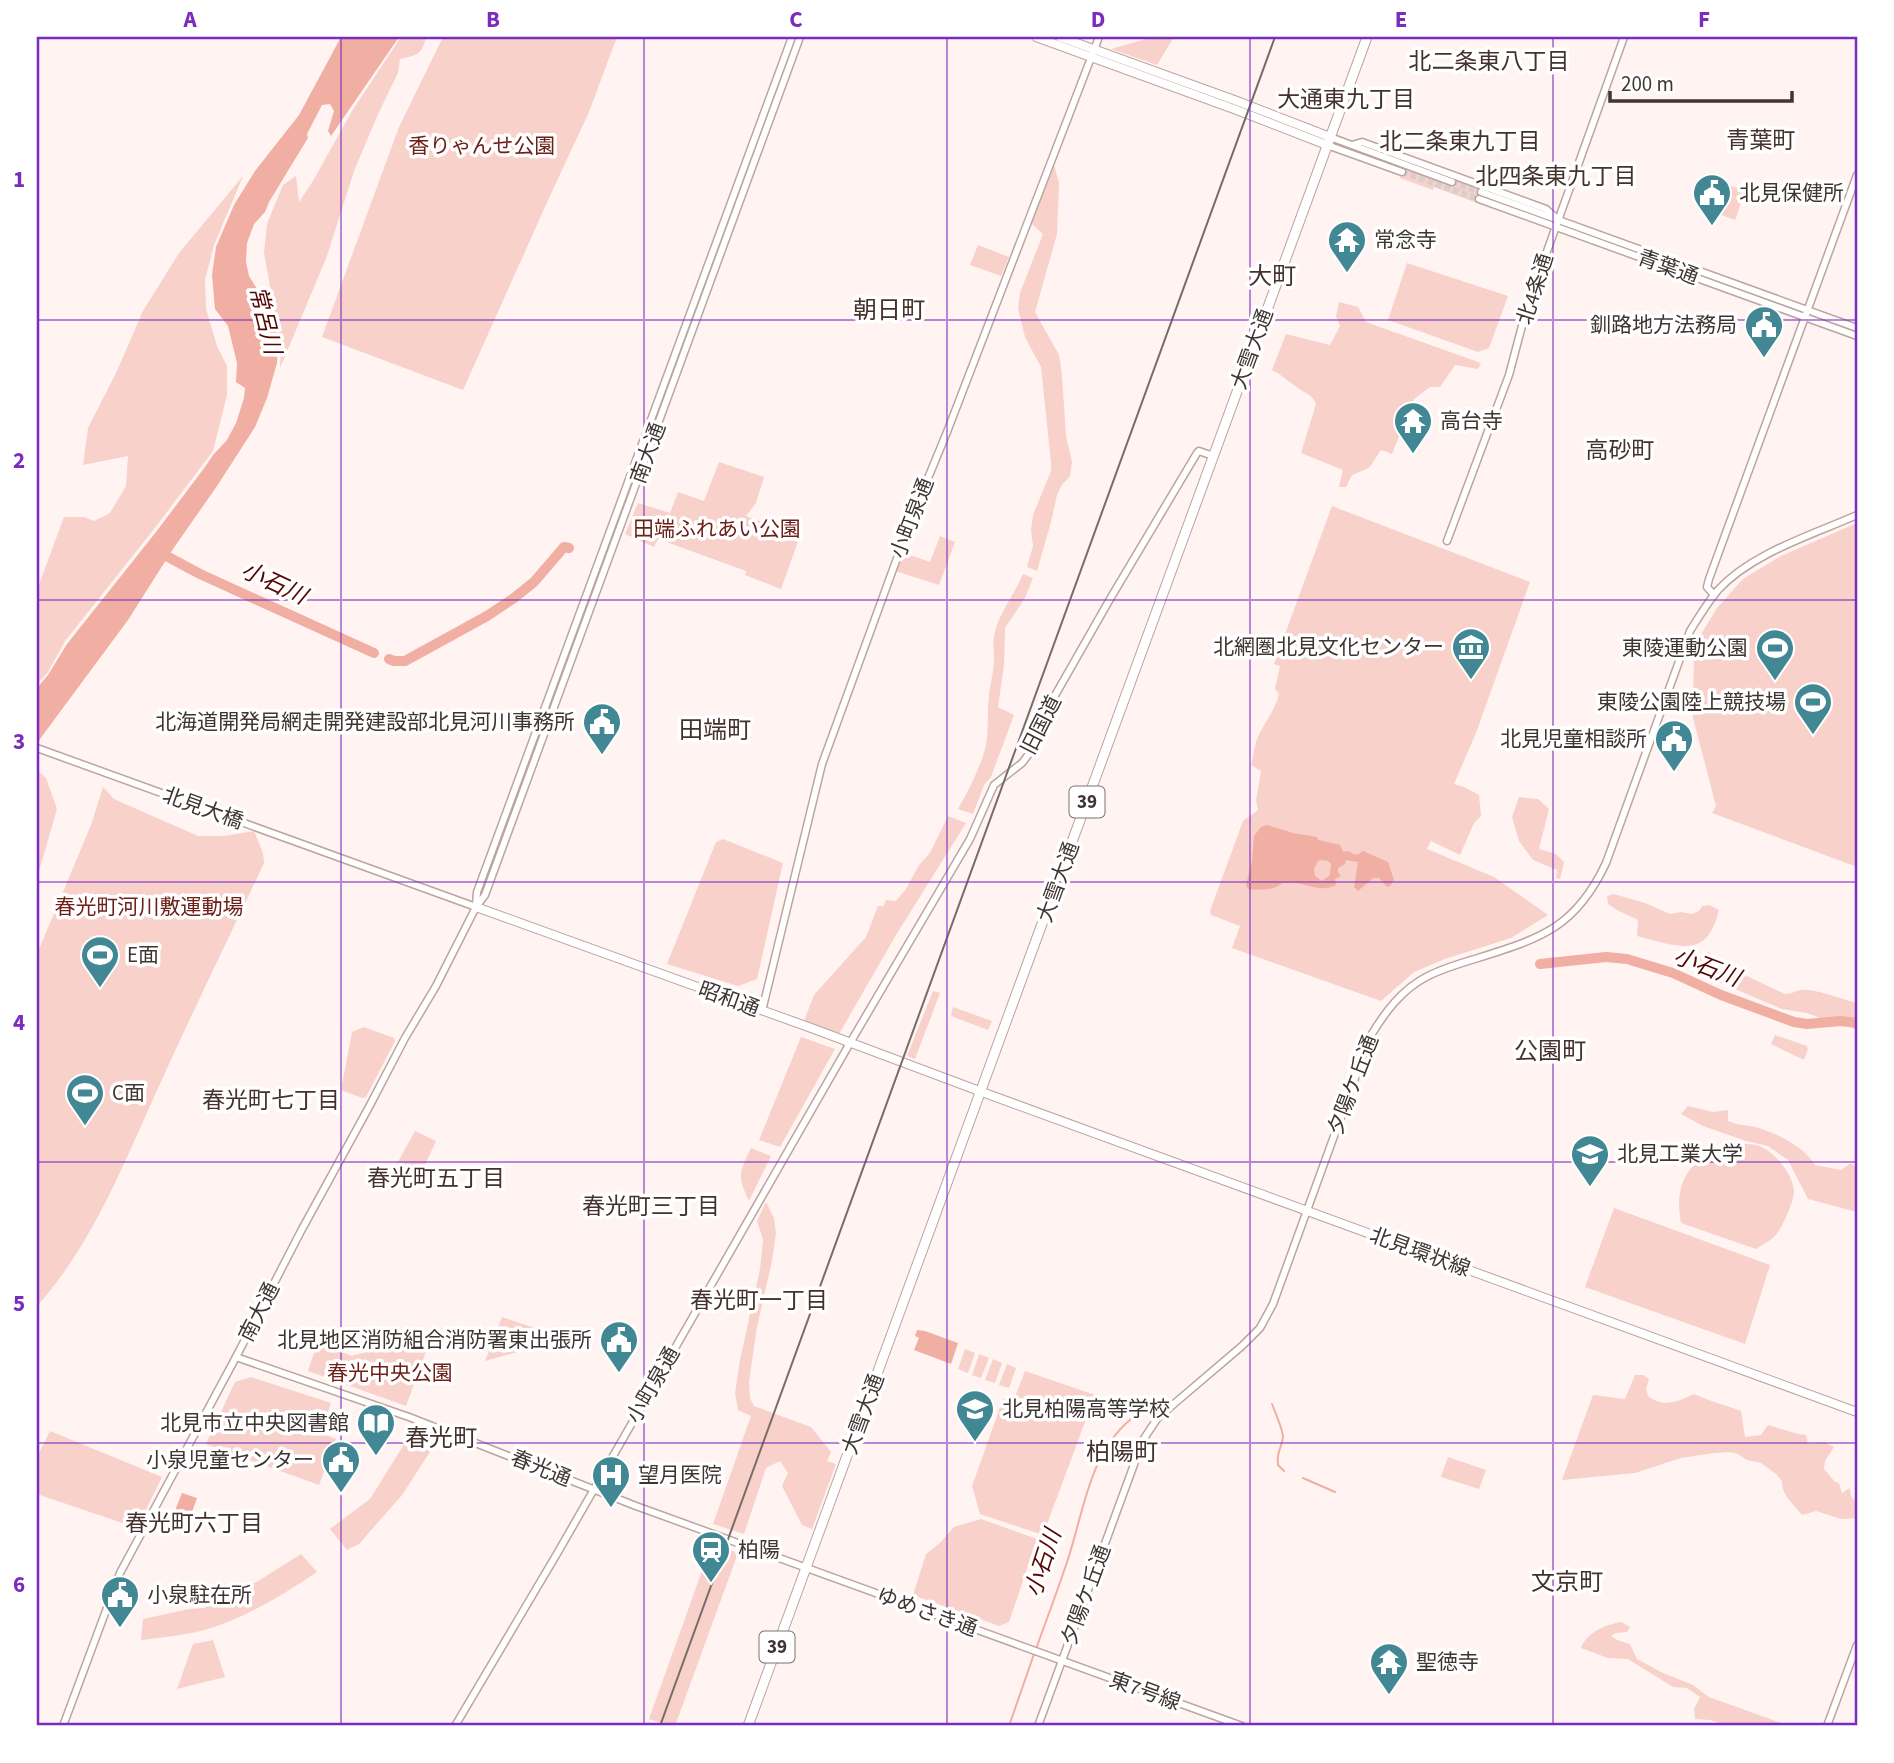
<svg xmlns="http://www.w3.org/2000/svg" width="1894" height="1763" font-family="'Source Sans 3','Noto Sans JP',sans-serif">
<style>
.green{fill:#f7d1ca}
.water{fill:#f1aea2;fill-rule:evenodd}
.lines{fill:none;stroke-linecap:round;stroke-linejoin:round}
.stream{stroke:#f1aea2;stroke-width:2}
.river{stroke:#f1aea2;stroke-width:10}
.minor-tunnel{stroke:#d9cecc;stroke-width:6;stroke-dasharray:6 3;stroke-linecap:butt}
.minor-casing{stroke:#bda49f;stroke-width:9}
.major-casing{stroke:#bda49f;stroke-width:10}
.highway-casing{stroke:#bda49f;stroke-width:11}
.minor{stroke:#fff;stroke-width:6}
.major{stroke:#fff;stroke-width:8}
.highway{stroke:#fff;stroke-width:9}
.rail{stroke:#776c6a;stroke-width:2}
.grid{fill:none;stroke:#7b2cbf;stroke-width:2;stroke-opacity:0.55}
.labels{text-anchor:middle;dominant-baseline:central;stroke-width:7;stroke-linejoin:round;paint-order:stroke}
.shield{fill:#fff;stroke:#797270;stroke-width:2}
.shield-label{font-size:19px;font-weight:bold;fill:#3f3533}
.park-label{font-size:21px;fill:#6d2018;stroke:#fff}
.poi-label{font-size:21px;fill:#3f3533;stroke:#fff;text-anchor:start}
.street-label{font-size:21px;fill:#3f3533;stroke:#fff}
.neighbourhood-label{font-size:23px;fill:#45312d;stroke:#fff}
.water-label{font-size:23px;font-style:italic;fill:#550502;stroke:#fff}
.quarter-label{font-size:24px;fill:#45312d;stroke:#fff}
.neatline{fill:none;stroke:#7b2cbf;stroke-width:2.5}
.grid-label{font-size:23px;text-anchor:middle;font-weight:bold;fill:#7b2cbf}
</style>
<rect width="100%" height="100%" fill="#fff4f2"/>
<!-- green -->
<g class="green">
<path d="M401,37H426C422,55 417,55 400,59L398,73L378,114L354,171L327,256L280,368L281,346L264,253L267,224L283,185L296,176L299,202L313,181L352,111Z"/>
<path d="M443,37H617L589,112L549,198L463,390L322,337L399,127Z"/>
<path d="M1153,37H1179L1172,40L1157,65L1111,49Z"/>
<path d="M1053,161L1059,183L1057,234L1035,312L1059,355L1062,375L1066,436L1072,462L1070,476L1062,485L1057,495L1051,522L1037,571L1027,567L1033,546L1031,530L1033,515L1051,471V462L1041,367L1025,337L1018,308L1020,293L1043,234L1031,223Z"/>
<path d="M1404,167L1452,183L1453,179L1482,189L1477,203L1434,187L1433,190L1400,178Z"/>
<path d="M243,176L214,245L205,280L206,309L217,346L227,366V395L213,451L154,529L65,641L48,672L37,684V590L64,517H84L94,521L110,513L126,486L128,456L83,465L88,428L116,373L143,311L179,253Z"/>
<path d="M1708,177L1745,191L1735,220L1697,206Z"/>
<path d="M978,245L1009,257L1001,276L970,265Z"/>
<path d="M1407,263L1508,296L1489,348L1478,352L1388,320Z"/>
<path d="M1339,302L1358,307L1366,322L1481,363L1478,369L1455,365L1440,387H1430L1414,399L1392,454L1381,450L1369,468L1352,475L1346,487H1339L1343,470L1301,453L1316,404C1312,394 1306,394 1298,388C1289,382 1282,375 1272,370L1286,334L1330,345L1340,326L1336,316Z"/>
<path d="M719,462L764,477L756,503L746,516L800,536L781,589L745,575L746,571L658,539L654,547L625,534L638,503L670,513L678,492L704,501Z"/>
<path d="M1332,506L1530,582L1476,733L1454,784L1464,787L1479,795L1481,816L1474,823L1460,855L1431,841L1427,849L1494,877L1548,915L1511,938L1445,959L1414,972L1381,1001L1232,948L1240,926L1211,915L1210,911L1243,821L1258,810L1256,801L1261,771L1251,765C1253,757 1254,749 1256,742C1262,725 1275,712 1279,694L1275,689L1280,666L1274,664Z"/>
<path d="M1857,523V867L1712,813L1716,806L1693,718L1694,646L1717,608L1743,579L1781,556Z"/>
<path d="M940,536L955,542L939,585L892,570L899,551L930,562Z"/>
<path d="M1023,574L1033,578L1025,598L1005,628L1004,665L998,707L1014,715L991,777L984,785L973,814L958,809C969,789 981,767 986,745C989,728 987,712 989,696C990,684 994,671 994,659C994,648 992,644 995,632C1000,611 1015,594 1023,574Z"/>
<path d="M37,770L46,778L57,809L37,878Z"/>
<path d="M103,787L114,799L198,836H224L254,831L263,853L264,863C231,934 196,1004 164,1075C128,1153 95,1242 37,1306V954L91,825Z"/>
<path d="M1519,797L1538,799L1549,809L1539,849L1556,854L1564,862L1560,879L1556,878L1557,870L1533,860L1519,841L1512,817Z"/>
<path d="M948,816L966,823L896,935L839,1034L804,1021L814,995L866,937L878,906H884L886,900L896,901L906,889L919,865L930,853Z"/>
<path d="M723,839L783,863L757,979L738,986L667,964L716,842Z"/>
<path d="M1614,894L1645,903L1670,914L1681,912L1692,914L1699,911L1702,906L1709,905L1719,910C1717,917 1715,925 1711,931C1697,958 1660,941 1637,936L1638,920L1617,910L1608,904L1607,896Z"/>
<path d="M1710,952L1713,960L1785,994C1791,994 1795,991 1801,990C1814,988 1844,1000 1857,1003V1030L1845,1024L1825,1020L1807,1013L1782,1009L1700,974L1698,963L1703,954Z"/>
<path d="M933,991L940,993L915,1059L907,1056Z"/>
<path d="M953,1007L992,1021L988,1030L951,1016Z"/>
<path d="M364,1027L394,1038L395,1041L366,1097L362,1098L341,1090L352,1032Z"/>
<path d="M1775,1035L1807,1046L1808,1049L1804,1060L1771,1044Z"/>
<path d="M801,1037L835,1049L780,1147L759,1140Z"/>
<path d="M1688,1106L1713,1112L1728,1110V1121C1737,1125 1745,1125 1755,1127C1776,1133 1803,1145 1815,1165L1841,1170L1851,1163L1857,1169V1212L1808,1199L1788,1160L1768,1146L1746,1141L1703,1126L1681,1114Z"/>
<path d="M415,1131L436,1141L414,1189L388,1180Z"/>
<path d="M1740,1144C1745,1144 1752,1144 1757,1145C1774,1151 1792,1172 1794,1191C1794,1200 1784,1224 1778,1232C1774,1239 1763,1244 1756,1249L1681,1223C1672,1175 1696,1153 1740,1144Z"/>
<path d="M751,1148L771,1156L749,1201C737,1176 739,1173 751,1148Z"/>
<path d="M766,1202L774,1218L776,1233L772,1261L757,1327L749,1382L750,1398L754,1406L811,1427L831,1452L827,1461L836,1464L812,1529L802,1525L782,1486L788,1473L780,1461L766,1468L744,1534L713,1524L751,1416L738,1410L735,1393L740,1360L760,1269L763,1240L757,1221Z"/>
<path d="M1614,1208L1770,1265L1745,1344L1585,1287Z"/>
<path d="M502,1317L556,1335L550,1343L485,1361Z"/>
<path d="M307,1334L351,1356L420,1339L421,1342L428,1346L406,1406L308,1371L316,1347L302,1342Z"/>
<path d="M965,1349L975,1353L968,1373L958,1369Z"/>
<path d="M979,1354L989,1358L981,1378L972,1375Z"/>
<path d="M993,1359L1002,1363L995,1383L985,1380Z"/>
<path d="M1007,1364L1016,1368L1009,1388L999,1385Z"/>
<path d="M1025,1371L1095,1395L1043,1535L980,1514L972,1486L1003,1399L1013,1402Z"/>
<path d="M1635,1375H1643L1649,1379L1646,1389L1648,1396C1663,1408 1678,1402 1694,1394C1709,1401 1725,1405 1741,1411L1745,1437L1761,1435L1768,1425L1798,1434L1806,1435L1808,1444L1824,1442L1834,1447L1825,1461L1824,1469L1835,1482L1839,1483L1842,1493L1850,1488L1851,1496L1857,1504V1518L1841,1519L1816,1511L1802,1515C1794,1504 1781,1495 1782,1481L1776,1474L1761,1463L1747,1460L1738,1454L1730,1452L1714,1453L1681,1458L1635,1473L1562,1480L1593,1395L1625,1399Z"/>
<path d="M251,1377L331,1403L321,1433L336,1439L319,1485L206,1444L235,1382Z"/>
<path d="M413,1430L439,1438L402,1495L359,1544L347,1550L330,1529L370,1499Z"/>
<path d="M50,1431L162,1477L137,1528L37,1494V1457Z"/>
<path d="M1448,1457L1486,1470L1479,1489L1441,1477Z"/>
<path d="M981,1519L1037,1539L1009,1622L999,1626L913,1595L926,1554L940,1543L954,1527Z"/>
<path d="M712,1543L738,1553L675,1726H671L649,1719Z"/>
<path d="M301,1554L317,1572C284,1594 249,1616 211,1628C189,1635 165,1637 141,1640L143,1619L189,1609L204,1608L235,1594L263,1578Z"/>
<path d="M1621,1622L1630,1627L1627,1632L1616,1633L1611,1636L1617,1640L1630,1644L1637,1659L1663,1673L1693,1685L1709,1697L1790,1726H1720V1723L1710,1720L1695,1719L1694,1709L1700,1697L1687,1688L1673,1687L1628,1659L1608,1658L1581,1648C1587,1632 1605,1625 1621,1622Z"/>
<path d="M213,1640L225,1677L177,1689L193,1644Z"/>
</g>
<!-- water -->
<g class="water">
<path d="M341,37H399L331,136L328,131L334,111L330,104L322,105L307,134L308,138L269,202L265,212L254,224L247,243L246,262L249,276L267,305L278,335L277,363L267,398L255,427L217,486L173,549L128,620L37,743V688L48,675L67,644L156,532L205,467L213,455L227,440L236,423L244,398L245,388L236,382L237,363L228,326L215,309L212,275L216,247L234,205L255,171L299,115Z"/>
<path d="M1267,825L1293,833L1317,837L1318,840L1340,845L1343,852L1348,851L1355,855L1359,854L1363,851L1388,862L1394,880L1390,886L1387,887L1379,878H1373L1358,891L1354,887L1358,862L1346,860L1345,864L1338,868V872L1341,876L1335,879L1336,885C1319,894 1305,881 1287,883C1279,883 1283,884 1276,887C1268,890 1257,890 1248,889L1246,885L1252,861L1254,836L1261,827ZM1322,860L1328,861L1331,864L1330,875L1322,881L1315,876L1314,869L1318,861Z"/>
<path d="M917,1330L925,1331L958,1343L951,1364L914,1350L919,1338L915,1336Z"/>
<path d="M182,1493L197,1498L186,1529L170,1523Z"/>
</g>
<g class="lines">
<!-- stream -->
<g class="stream">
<path d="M1272,1404C1275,1412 1283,1430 1283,1437C1282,1448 1276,1451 1278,1465L1284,1471"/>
<path d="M1303,1478L1335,1492"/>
<path d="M1036,1649C1047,1618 1059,1587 1069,1556C1084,1509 1090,1453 1131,1419"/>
<path d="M1009,1726L1034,1654"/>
</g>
<!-- river -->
<g class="river">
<path d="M157,551L200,574L374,653"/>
<path d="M389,659L394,661H405L487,616L514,598L534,582L564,547L569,548"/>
<path d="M1540,964L1606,957L1627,959L1673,973L1721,995L1794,1022L1807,1024L1840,1021L1857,1023"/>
</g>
<!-- minor-tunnel -->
<g class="minor-tunnel">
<path d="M1402,172L1479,199"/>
<path d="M1452,182L1481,192"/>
</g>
<defs>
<g id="minor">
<path d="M1330,137L1452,182"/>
<path d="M1327,145L1402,172"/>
<path d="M1352,145L1362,142L1546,209L1555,217"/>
<path d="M1481,192L1857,328"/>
<path d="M1479,199L1857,336"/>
<path d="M1447,541L1509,375L1527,307L1624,37"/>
<path d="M1714,595L1707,587L1709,579L1857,175"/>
<path d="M37,748L476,907"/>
<path d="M476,905L477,892L792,37"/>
<path d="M762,1011L822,764L912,517L947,432L1099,37"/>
<path d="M236,1357L409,1417L636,1506L1242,1726"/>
<path d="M63,1726L120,1573L236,1357L301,1231L369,1107L405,1038L436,986L476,907L485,895L800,37"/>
<path d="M455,1726L558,1552L850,1043L970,839L994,785L1022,763L1032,750L1053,699L1110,599L1197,453L1199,451L1213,456"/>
<path d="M1038,1726L1143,1440L1157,1419L1175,1403L1242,1346L1260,1328L1273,1304L1370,1037C1385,1012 1402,989 1428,976C1444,968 1461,963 1478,958C1542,938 1576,927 1606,863L1690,631C1699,617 1707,603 1718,590C1752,553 1812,535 1857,515"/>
<path d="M1827,1726L1857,1645"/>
</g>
<g id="major">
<path d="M1036,37L1234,109L1327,145"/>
<path d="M1060,37L1237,101L1330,137"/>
<path d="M476,907L814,1029L982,1092L1857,1412"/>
</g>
<path id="highway" d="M748,1726L1367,37"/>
</defs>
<!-- minor casing -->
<use href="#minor" class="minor-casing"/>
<!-- major casing -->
<use href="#major" class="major-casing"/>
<!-- highway casing -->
<use href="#highway" class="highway-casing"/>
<!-- minor -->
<use href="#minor" class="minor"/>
<!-- major -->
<use href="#major" class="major"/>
<!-- highway -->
<use href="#highway" class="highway"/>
<!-- rail -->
<path class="rail" d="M660,1726L1275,37"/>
</g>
<!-- grid -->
<path class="grid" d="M341,37V1726M644,37V1726M947,37V1726M1250,37V1726M1553,37V1726M37,320H1857M37,600H1857M37,882H1857M37,1162H1857M37,1443H1857"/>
<!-- icons -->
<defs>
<symbol id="civic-pin" viewBox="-11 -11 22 30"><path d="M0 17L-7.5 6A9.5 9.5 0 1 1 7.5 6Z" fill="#428894" stroke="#fff"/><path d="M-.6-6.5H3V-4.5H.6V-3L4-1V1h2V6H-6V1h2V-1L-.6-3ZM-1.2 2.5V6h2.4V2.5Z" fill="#fff"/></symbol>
<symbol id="temple-pin" viewBox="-11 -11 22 30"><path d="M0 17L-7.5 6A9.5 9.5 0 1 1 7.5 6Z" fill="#428894" stroke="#fff"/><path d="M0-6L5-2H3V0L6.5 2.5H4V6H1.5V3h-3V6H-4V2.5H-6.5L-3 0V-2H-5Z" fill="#fff"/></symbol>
<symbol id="museum-pin" viewBox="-11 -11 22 30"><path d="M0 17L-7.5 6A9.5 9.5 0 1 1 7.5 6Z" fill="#428894" stroke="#fff"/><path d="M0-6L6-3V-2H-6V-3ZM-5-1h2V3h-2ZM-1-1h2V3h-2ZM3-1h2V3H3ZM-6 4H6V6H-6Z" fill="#fff"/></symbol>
<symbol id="stadium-pin" viewBox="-11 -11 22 30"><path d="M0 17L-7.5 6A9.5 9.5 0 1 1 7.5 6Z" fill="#428894" stroke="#fff"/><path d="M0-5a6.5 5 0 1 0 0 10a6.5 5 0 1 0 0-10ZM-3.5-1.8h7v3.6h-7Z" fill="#fff"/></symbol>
<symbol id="university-pin" viewBox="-11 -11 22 30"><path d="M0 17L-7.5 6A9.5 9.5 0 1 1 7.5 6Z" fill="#428894" stroke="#fff"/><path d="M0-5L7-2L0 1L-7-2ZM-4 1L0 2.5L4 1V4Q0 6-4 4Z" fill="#fff"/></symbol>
<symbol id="school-pin" viewBox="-11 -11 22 30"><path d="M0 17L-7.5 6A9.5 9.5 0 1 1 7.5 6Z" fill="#428894" stroke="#fff"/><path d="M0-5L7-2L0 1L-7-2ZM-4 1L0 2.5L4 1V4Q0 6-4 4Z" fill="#fff"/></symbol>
<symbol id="library-pin" viewBox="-11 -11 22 30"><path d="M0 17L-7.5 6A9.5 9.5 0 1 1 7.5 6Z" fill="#428894" stroke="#fff"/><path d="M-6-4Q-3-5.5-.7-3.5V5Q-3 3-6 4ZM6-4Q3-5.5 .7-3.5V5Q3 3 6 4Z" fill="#fff"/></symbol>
<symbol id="hospital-pin" viewBox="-11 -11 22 30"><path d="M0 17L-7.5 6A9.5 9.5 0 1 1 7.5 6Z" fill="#428894" stroke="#fff"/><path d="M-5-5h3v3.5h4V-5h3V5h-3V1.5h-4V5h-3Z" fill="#fff"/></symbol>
<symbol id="station-pin" viewBox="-11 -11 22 30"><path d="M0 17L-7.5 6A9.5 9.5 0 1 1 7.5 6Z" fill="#428894" stroke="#fff"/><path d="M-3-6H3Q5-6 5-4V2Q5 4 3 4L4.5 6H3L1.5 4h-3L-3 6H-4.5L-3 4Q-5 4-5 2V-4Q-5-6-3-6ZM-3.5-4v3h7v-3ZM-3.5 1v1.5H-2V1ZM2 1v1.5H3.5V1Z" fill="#fff"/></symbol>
</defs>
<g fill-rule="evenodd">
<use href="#civic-pin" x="1690" y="171" width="44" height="60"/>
<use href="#temple-pin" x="1325" y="218" width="44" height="60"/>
<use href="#civic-pin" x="1742" y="303" width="44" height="60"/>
<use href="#temple-pin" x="1391" y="399" width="44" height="60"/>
<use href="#museum-pin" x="1449" y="625" width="44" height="60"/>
<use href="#stadium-pin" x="1753" y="626" width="44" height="60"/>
<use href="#stadium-pin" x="1791" y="680" width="44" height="60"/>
<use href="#civic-pin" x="580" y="700" width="44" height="60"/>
<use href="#civic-pin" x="1652" y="717" width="44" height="60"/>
<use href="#stadium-pin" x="78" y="933" width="44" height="60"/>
<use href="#stadium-pin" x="63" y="1071" width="44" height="60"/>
<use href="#university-pin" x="1568" y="1132" width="44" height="60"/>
<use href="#civic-pin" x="597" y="1318" width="44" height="60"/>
<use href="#school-pin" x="953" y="1387" width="44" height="60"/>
<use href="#library-pin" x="354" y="1401" width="44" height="60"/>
<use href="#civic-pin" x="319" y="1438" width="44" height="60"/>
<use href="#hospital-pin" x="589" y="1453" width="44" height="60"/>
<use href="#station-pin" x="689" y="1528" width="44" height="60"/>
<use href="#civic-pin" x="98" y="1573" width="44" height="60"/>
<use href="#temple-pin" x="1367" y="1640" width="44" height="60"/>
</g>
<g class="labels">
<!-- shield labels -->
<g class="shield">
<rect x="1069.5" y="786.5" width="35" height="31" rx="5"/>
<rect x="759.5" y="1631.5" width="35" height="31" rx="5"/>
</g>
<g class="shield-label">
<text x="1087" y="802">39</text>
<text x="777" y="1647">39</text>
</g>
<!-- park labels -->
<g class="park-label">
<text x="482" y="146">香りゃんせ公園</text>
<text x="717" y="529">田端ふれあい公園</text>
<text x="149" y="907">春光町河川敷運動場</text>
<text x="390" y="1373">春光中央公園</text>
</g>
<!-- poi labels -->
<g class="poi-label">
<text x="1739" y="193">北見保健所</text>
<text x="1374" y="240">常念寺</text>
<text x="1737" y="325" text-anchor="end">釧路地方法務局</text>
<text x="1440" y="421">高台寺</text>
<text x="1444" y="647" text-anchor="end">北網圏北見文化センター</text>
<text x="1748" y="648" text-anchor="end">東陵運動公園</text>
<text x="1786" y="702" text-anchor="end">東陵公園陸上競技場</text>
<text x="575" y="722" text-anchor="end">北海道開発局網走開発建設部北見河川事務所</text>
<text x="1647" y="739" text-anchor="end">北見児童相談所</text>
<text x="127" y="955">E面</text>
<text x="112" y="1093">C面</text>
<text x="1617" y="1154">北見工業大学</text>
<text x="592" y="1340" text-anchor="end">北見地区消防組合消防署東出張所</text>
<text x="1002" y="1409">北見柏陽高等学校</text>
<text x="349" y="1423" text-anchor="end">北見市立中央図書館</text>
<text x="314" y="1460" text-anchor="end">小泉児童センター</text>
<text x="638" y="1475">望月医院</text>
<text x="738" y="1550">柏陽</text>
<text x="147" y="1595">小泉駐在所</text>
<text x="1416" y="1662">聖徳寺</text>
</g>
<!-- street labels -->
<g class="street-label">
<text transform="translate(1668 267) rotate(20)">青葉通</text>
<text transform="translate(1535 289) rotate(-72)">北4条通</text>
<text transform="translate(1252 349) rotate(-70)">大雪大通</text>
<text transform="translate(648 453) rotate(-70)">南大通</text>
<text transform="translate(912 518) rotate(-69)">小町泉通</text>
<text transform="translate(1041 725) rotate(-63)">旧国道</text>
<text transform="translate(203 808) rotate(20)">北見大橋</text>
<text transform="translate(1058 882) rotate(-70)">大雪大通</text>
<text transform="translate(729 999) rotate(20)">昭和通</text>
<text transform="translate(1353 1085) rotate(-69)">夕陽ケ丘通</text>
<text transform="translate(1420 1252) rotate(20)">北見環状線</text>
<text transform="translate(259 1312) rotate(-63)">南大通</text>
<text transform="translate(653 1385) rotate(-60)">小町泉通</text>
<text transform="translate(863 1414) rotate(-70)">大雪大通</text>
<text transform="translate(541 1468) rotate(22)">春光通</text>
<text transform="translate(1086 1595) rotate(-70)">夕陽ケ丘通</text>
<text transform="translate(927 1612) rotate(20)">ゆめさき通</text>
<text transform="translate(1145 1691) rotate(20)">東7号線</text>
</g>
<!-- neighbourhood labels -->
<g class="neighbourhood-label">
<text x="1489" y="61">北二条東八丁目</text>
<text x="1346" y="99">大通東九丁目</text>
<text x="1761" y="140">青葉町</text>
<text x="1460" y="141">北二条東九丁目</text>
<text x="1556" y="176">北四条東九丁目</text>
<text x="1620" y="450">高砂町</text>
<text x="271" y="1100">春光町七丁目</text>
<text x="436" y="1178">春光町五丁目</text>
<text x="651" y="1206">春光町三丁目</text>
<text x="759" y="1300">春光町一丁目</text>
<text x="194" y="1523">春光町六丁目</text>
</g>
<!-- water labels -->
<g class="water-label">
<text transform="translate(265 320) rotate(76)">常呂川</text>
<text transform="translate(274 583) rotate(25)">小石川</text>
<text transform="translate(1707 967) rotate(21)">小石川</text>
<text transform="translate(1043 1563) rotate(-72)">小石川</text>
</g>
<!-- quarter labels -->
<g class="quarter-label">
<text x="1272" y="276">大町</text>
<text x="889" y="310">朝日町</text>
<text x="715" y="730">田端町</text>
<text x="1550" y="1051">公園町</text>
<text x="441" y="1438">春光町</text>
<text x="1122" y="1452">柏陽町</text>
<text x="1567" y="1582">文京町</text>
</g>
</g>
<!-- border -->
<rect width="1894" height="1763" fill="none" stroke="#ffffff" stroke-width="77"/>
<!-- scale -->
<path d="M1610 91v10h182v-10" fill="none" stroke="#3f3533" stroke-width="3.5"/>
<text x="1621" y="91" font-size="21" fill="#3f3533" stroke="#ffffff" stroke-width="5" paint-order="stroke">200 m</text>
<rect x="38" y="38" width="1818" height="1686" class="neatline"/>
<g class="grid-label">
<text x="190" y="27">A</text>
<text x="493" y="27">B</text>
<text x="796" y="27">C</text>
<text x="1098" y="27">D</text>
<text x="1401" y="27">E</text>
<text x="1704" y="27">F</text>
<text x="19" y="187">1</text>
<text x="19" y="468">2</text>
<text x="19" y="749">3</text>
<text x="19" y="1030">4</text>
<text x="19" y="1311">5</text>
<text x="19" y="1592">6</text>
</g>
</svg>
